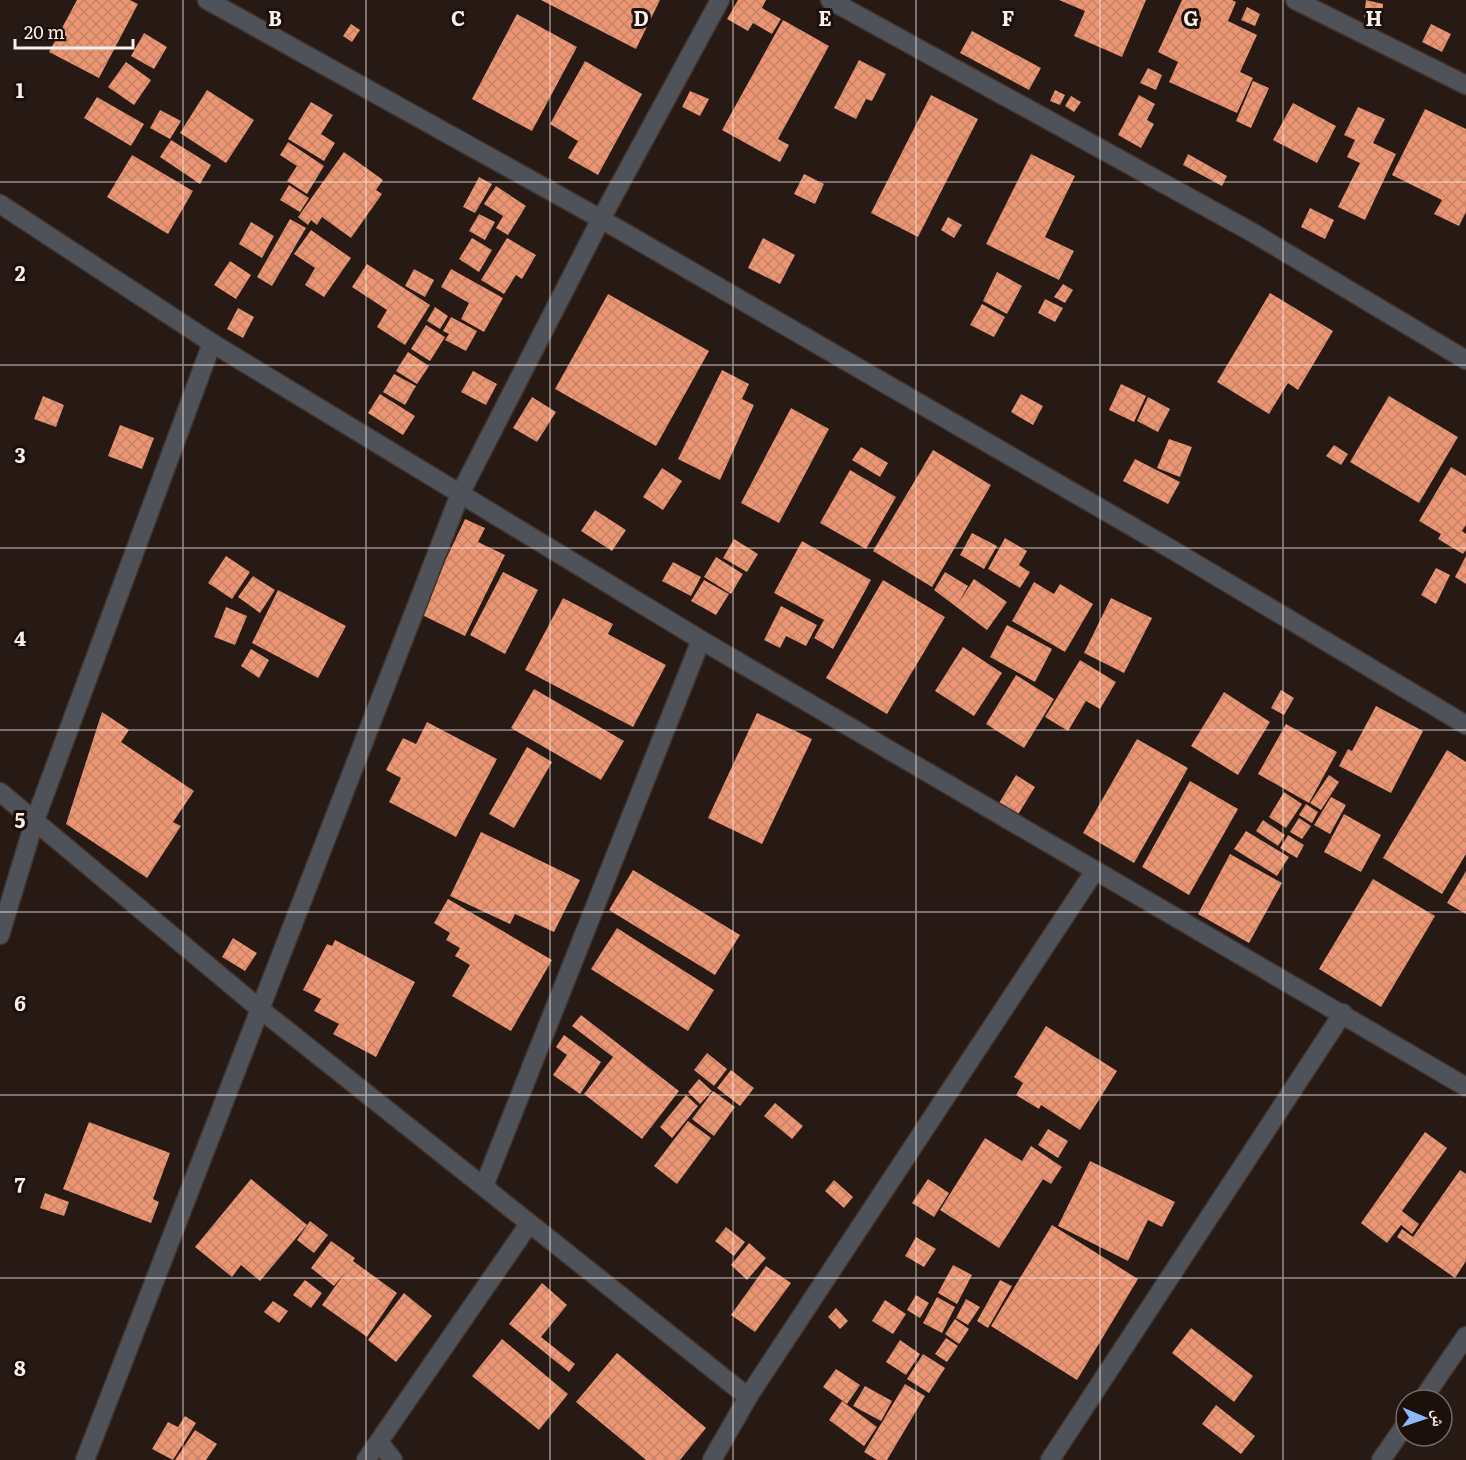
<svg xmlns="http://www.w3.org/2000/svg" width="1466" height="1460" font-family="Literata,'Noto Naskh Arabic',serif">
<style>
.building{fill:url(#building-cross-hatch)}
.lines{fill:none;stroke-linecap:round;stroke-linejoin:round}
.street-casing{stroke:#40332e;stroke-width:21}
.street{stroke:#4f5359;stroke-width:18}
.grid{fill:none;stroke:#faf0ec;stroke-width:1.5;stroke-opacity:0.55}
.grid-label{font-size:20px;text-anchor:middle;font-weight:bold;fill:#faf0ec;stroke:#1d100b;stroke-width:6;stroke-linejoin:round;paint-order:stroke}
</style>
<defs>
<pattern id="building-cross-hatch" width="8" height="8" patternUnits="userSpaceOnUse" patternTransform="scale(1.5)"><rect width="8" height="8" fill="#ec9572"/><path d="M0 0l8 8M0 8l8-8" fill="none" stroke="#c48267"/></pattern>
</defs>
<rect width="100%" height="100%" fill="#271914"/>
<!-- building -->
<g class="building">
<path d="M77,0H130L138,4L99,78L49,52Z"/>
<path d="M541,0H660L636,49Z"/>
<path d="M738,0H766L762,8L781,19L772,34L753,23L748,31L727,19Z"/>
<path d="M1059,0H1146L1122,57L1074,36L1085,11Z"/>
<path d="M1182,0H1232L1236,2L1228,21L1257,35L1240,72L1253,78L1237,113L1169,82L1178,62L1158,52Z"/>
<path d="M1366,0L1383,4L1382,19L1364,17Z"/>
<path d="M1247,7L1260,14L1255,26L1241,20Z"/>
<path d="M517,14L577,47L532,131L472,99Z"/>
<path d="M783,20L829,46L778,139L789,145L780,162L722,130Z"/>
<path d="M351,24L360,30L352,42L343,36Z"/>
<path d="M1431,24L1451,34L1442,52L1422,42Z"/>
<path d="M972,31L1041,68L1029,90L960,53Z"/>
<path d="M144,33L167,47L154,69L131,56Z"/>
<path d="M859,60L886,74L872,101L866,99L856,119L834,108Z"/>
<path d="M585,61L642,94L598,175L568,158L578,141L550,124Z"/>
<path d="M126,62L151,80L134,105L108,87Z"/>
<path d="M1148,68L1162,75L1156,90L1140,83Z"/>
<path d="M1253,81L1269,88L1251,128L1236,121Z"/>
<path d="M207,90L254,120L226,163L180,133Z"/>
<path d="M1055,90L1065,95L1060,105L1050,101Z"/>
<path d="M690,91L709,99L700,116L682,107Z"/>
<path d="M931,95L978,119L918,237L871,213Z"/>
<path d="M1139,95L1155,104L1147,120L1154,124L1141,148L1118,135Z"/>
<path d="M1071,96L1081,102L1074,112L1065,106Z"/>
<path d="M97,97L144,124L131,146L84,118Z"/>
<path d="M311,102L333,115L321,134L335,143L324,161L288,139Z"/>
<path d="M1293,103L1336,126L1317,163L1273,140Z"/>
<path d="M1358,107L1385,119L1373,143L1396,154L1365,220L1338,207L1360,163L1347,157L1355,140L1344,135Z"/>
<path d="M1425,109L1466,129V212L1459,226L1434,214L1442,200L1392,175Z"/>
<path d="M160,110L181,121L170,139L150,128Z"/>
<path d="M171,140L211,165L200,184L160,157Z"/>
<path d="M288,142L324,166L307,194L287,181L297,166L280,155Z"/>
<path d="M344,152L383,180L376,190L382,194L351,238L322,217L317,225L311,220L308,225L298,217Z"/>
<path d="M1031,154L1075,176L1045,237L1074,251L1059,280L986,244Z"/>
<path d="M1188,154L1227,176L1222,186L1183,165Z"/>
<path d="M132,155L193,191L168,234L107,197Z"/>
<path d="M804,174L824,184L815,204L794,194Z"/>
<path d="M479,177L492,184L475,213L463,207Z"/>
<path d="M289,185L309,198L300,212L280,200Z"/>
<path d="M496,186L526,206L508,235L496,228L503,216L484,204Z"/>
<path d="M1310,208L1334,220L1325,239L1301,227Z"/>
<path d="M479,214L495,222L485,240L469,231Z"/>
<path d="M948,217L962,225L954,238L941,230Z"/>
<path d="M290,219L306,228L272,286L257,277Z"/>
<path d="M251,222L274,236L262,258L239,244Z"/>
<path d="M311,230L351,258L324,297L305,285L315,268L294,254Z"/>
<path d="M472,238L492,250L479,272L459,259Z"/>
<path d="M507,238L536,255L522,279L516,275L504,294L481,280Z"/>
<path d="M763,238L795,255L780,284L748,268Z"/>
<path d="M230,261L251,275L236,299L214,285Z"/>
<path d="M367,264L430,305L405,345L377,327L387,310L352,287Z"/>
<path d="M414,269L434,280L425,297L405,286Z"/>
<path d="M451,269L503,298L484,332L461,319L469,303L441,287Z"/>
<path d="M997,272L1022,286L1007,314L983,301Z"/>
<path d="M1063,284L1073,290L1065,303L1054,297Z"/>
<path d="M1270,293L1333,331L1298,390L1288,383L1269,414L1217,382Z"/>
<path d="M608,294L709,351L656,446L555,389Z"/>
<path d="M1045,299L1063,308L1055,322L1038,313Z"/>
<path d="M982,304L1005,317L994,337L970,325Z"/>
<path d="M435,307L448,316L440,329L427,321Z"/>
<path d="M238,308L254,317L243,338L227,329Z"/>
<path d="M451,317L477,331L466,351L445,340L449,334L443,331Z"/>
<path d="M426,325L445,337L430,361L411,349Z"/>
<path d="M408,352L429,366L417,384L396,371Z"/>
<path d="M722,370L749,384L742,399L754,405L720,480L678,459Z"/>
<path d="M473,371L497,384L486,405L461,392Z"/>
<path d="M394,374L416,386L405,405L383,392Z"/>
<path d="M1121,384L1146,396L1134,422L1109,410Z"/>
<path d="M380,394L415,416L403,435L368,413Z"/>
<path d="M1021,394L1043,406L1033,425L1011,412Z"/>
<path d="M43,396L64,405L56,427L34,419Z"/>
<path d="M1389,396L1458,437L1419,503L1350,462Z"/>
<path d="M532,397L556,412L537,442L513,428Z"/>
<path d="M1148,397L1170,409L1158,432L1137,421Z"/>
<path d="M791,408L829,429L779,523L741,503Z"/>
<path d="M120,425L154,438L142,469L108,456Z"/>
<path d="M1169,439L1192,447L1180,477L1157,468Z"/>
<path d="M1334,445L1348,454L1341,465L1326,456Z"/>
<path d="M861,447L888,463L880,477L852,460Z"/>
<path d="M933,450L991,485L932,587L873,551Z"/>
<path d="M1135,459L1180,482L1168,504L1123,481Z"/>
<path d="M1451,467L1466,476V525L1462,531L1466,534V550L1463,554L1438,539L1441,534L1419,521Z"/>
<path d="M662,468L682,481L663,510L643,497Z"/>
<path d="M850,470L896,497L866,549L820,523Z"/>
<path d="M595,510L626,530L612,551L581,531Z"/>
<path d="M465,519L485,528L478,542L505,555L465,636L420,614Z"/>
<path d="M972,533L997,546L984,569L960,555Z"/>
<path d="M1005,538L1027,551L1019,565L1030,572L1020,588L988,569Z"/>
<path d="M734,539L758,554L747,572L723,558Z"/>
<path d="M802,541L871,580L833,649L814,638L824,620L774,593Z"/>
<path d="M226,556L250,572L232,599L208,583Z"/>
<path d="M1466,556V584L1455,577Z"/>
<path d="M716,557L743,574L731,594L704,577Z"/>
<path d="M673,562L701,577L691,596L662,581Z"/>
<path d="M1436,568L1450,575L1436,604L1421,595Z"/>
<path d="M503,572L538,590L505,654L470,635Z"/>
<path d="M945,572L968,586L959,602L974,579L1007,602L987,630L934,590Z"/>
<path d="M253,576L275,590L260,613L238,597Z"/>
<path d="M704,580L729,594L716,615L691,601Z"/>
<path d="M883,580L945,617L887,714L826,678Z"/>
<path d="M1034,582L1054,594L1060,584L1093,604L1065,652L1012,621Z"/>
<path d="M278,590L346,626L318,678L252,643Z"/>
<path d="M563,598L613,624L608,634L666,665L633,727L525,670Z"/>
<path d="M1111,598L1152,618L1124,673L1084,653Z"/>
<path d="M781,606L817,625L806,646L786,636L780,648L764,640Z"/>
<path d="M226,607L247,616L235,645L214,637Z"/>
<path d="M1007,625L1052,649L1035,682L990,657Z"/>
<path d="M963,647L1002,673L974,716L935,691Z"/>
<path d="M251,649L269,660L259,678L241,666Z"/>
<path d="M1080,660L1116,682L1100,709L1086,701L1068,731L1045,717Z"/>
<path d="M1016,675L1054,699L1024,748L986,724Z"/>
<path d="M534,689L624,741L601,780L511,728Z"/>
<path d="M1281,690L1294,698L1284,715L1271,708Z"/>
<path d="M1224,692L1270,722L1238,775L1191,746Z"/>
<path d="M1376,706L1423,731L1391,793L1339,766L1348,749L1352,751Z"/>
<path d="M102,712L129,730L121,742L194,791L173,822L181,826L147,878L66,824Z"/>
<path d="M757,713L812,739L762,844L708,818Z"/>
<path d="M427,722L497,759L456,837L389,802L401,778L386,770L403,738L416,744Z"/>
<path d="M1286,724L1337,752L1309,803L1258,774Z"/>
<path d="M1137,739L1188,768L1134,863L1083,833Z"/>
<path d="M527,747L552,762L514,828L489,814Z"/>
<path d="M1447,750L1466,762V854L1442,894L1383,858Z"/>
<path d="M1016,775L1035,787L1014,821L996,808Z"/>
<path d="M1329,775L1339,782L1321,810L1310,803Z"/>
<path d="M1190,781L1238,809L1189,895L1142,867Z"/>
<path d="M1284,792L1302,804L1286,828L1269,817Z"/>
<path d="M1331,797L1346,805L1330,834L1314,825Z"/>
<path d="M1306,804L1318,812L1312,823L1299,815Z"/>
<path d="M1344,814L1381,835L1361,872L1324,852Z"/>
<path d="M1299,818L1311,826L1302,839L1290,832Z"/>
<path d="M1263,820L1285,835L1278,846L1256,831Z"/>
<path d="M1246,831L1289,857L1277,876L1234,849Z"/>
<path d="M481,832L580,880L554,932L515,914L510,924L450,896Z"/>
<path d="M1288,835L1304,845L1297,858L1280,848Z"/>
<path d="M1230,854L1282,883L1249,943L1198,914Z"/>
<path d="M633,870L740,935L715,975L609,910Z"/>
<path d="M1466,871V914L1447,903Z"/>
<path d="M1373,879L1435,916L1381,1007L1319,969Z"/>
<path d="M448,899L552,960L511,1031L452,996L470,965L455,956L460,948L446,940L450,933L434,923Z"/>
<path d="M617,928L714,990L688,1031L591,969Z"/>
<path d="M233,938L257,953L245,971L222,957Z"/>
<path d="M335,940L415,982L376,1057L333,1034L339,1024L314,1011L321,999L303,990L327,944L332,946Z"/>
<path d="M581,1015L679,1091L642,1139L584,1094L613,1057L572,1026Z"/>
<path d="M1046,1026L1117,1071L1080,1130L1041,1105L1039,1109L1016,1095L1023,1083L1014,1077Z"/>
<path d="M564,1035L601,1062L580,1094L553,1075L567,1055L556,1047Z"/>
<path d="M707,1053L727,1069L714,1086L694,1070Z"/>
<path d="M731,1070L754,1088L740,1106L717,1088Z"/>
<path d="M699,1079L712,1091L700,1104L688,1092Z"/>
<path d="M713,1091L735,1107L714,1136L692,1119Z"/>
<path d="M686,1095L698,1106L672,1138L660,1127Z"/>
<path d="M775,1103L803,1126L792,1139L764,1116Z"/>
<path d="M688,1121L711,1138L677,1184L654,1166Z"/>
<path d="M89,1122L170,1153L153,1199L159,1202L151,1223L63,1189Z"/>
<path d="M1048,1129L1068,1141L1058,1158L1038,1145Z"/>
<path d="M1425,1132L1447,1148L1402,1211L1419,1224L1412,1234L1401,1225L1387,1243L1361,1223Z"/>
<path d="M985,1138L1022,1161L1031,1146L1062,1167L1051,1184L1043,1179L999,1248L940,1210Z"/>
<path d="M1090,1161L1175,1202L1162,1227L1148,1220L1128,1261L1058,1226Z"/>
<path d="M1460,1170L1466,1174V1261L1455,1278L1397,1237L1402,1229L1413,1237Z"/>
<path d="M251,1179L307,1225L260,1281L241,1265L232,1277L195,1247Z"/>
<path d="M928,1179L949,1193L934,1217L912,1203Z"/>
<path d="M834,1180L853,1197L844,1208L825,1191Z"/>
<path d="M45,1193L69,1202L64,1216L40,1208Z"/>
<path d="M310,1221L328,1235L314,1253L297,1240Z"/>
<path d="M1052,1225L1138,1279L1077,1380L991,1326Z"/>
<path d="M726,1227L745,1242L734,1256L715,1241Z"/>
<path d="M916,1237L936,1249L924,1267L905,1256Z"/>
<path d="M331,1241L355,1258L353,1261L397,1293L367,1337L322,1305L346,1271L334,1286L311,1268Z"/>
<path d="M749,1243L766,1258L747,1280L731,1265Z"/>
<path d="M953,1265L972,1275L957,1304L938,1293Z"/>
<path d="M766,1266L791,1283L755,1332L731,1315Z"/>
<path d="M305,1280L322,1293L311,1308L293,1295Z"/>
<path d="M1000,1280L1012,1286L988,1328L977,1321Z"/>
<path d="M542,1283L567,1305L541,1337L575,1364L569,1372L509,1324Z"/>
<path d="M404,1293L432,1316L396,1362L368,1340Z"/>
<path d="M916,1295L929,1303L920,1318L907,1310Z"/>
<path d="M937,1297L955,1307L942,1333L923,1323Z"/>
<path d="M966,1299L980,1307L968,1325L956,1318Z"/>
<path d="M885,1300L906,1314L893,1334L872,1321Z"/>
<path d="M273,1301L288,1311L279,1323L264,1312Z"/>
<path d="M836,1308L848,1321L840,1329L828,1317Z"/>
<path d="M955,1319L969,1329L959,1344L945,1334Z"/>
<path d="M1191,1328L1253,1376L1234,1402L1172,1353Z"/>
<path d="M946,1338L958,1346L947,1362L935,1354Z"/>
<path d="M502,1339L568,1394L539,1430L472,1376Z"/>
<path d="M900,1340L920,1354L906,1375L886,1362Z"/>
<path d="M617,1353L706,1428L680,1460H646L576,1402Z"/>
<path d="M923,1354L945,1368L929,1393L907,1379Z"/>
<path d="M836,1369L860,1385L847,1404L823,1387Z"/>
<path d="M905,1384L925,1396L887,1460H877L864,1452Z"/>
<path d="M865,1386L892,1401L881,1421L853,1406Z"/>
<path d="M842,1401L877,1427L864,1446L829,1420Z"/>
<path d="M1216,1405L1255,1436L1241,1454L1202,1424Z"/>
<path d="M185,1416L196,1423L173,1460L152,1449L168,1422L178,1427Z"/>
<path d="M195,1430L217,1444L206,1460H175Z"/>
</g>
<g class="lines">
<defs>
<g id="street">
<path d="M207,0L601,219L1176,552L1466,725"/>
<path d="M830,0L1248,230L1466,360"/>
<path d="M1295,0L1466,85"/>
<path d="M0,204L212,343L701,640L1466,1087"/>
<path d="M0,792L260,1009L748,1397"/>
<path d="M0,935L34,823L212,343"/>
<path d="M484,1186L701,640"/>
<path d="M1422,1400L1466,1336"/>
<path d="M379,1442L393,1460"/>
<path d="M85,1460L460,494L601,219L720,0"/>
<path d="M366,1460L529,1224"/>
<path d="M712,1460L748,1397L1094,872"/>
<path d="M1050,1460L1343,1013"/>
<path d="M1381,1460L1406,1424"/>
</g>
</defs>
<!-- street casing -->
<use href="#street" class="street-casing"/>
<!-- street -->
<use href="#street" class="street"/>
</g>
<!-- grid -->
<path class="grid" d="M183,0V1460M366,0V1460M550,0V1460M733,0V1460M916,0V1460M1100,0V1460M1283,0V1460M0,182H1466M0,365H1466M0,548H1466M0,730H1466M0,912H1466M0,1095H1466M0,1278H1466"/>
<g class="grid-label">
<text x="275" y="26">B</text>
<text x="458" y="26">C</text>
<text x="641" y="26">D</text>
<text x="825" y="26">E</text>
<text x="1008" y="26">F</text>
<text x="1191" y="26">G</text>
<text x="1374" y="26">H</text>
<text x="20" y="98">1</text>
<text x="20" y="281">2</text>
<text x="20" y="463">3</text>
<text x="20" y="646">4</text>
<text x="20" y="828">5</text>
<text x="20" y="1011">6</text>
<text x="20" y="1193">7</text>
<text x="20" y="1376">8</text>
</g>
<!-- north arrow -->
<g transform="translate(1424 1418) rotate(92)"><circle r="28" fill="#1d100b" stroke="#756a65" stroke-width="1.5"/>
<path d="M0-4.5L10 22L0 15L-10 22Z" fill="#8bb9fc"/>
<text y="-9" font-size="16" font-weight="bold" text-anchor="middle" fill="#faf0ec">ش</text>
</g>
<!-- scale -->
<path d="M15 39v9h118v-9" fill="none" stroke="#faf0ec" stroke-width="3"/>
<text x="24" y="39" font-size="18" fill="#faf0ec" stroke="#1d100b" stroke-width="4.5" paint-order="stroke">20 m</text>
</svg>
